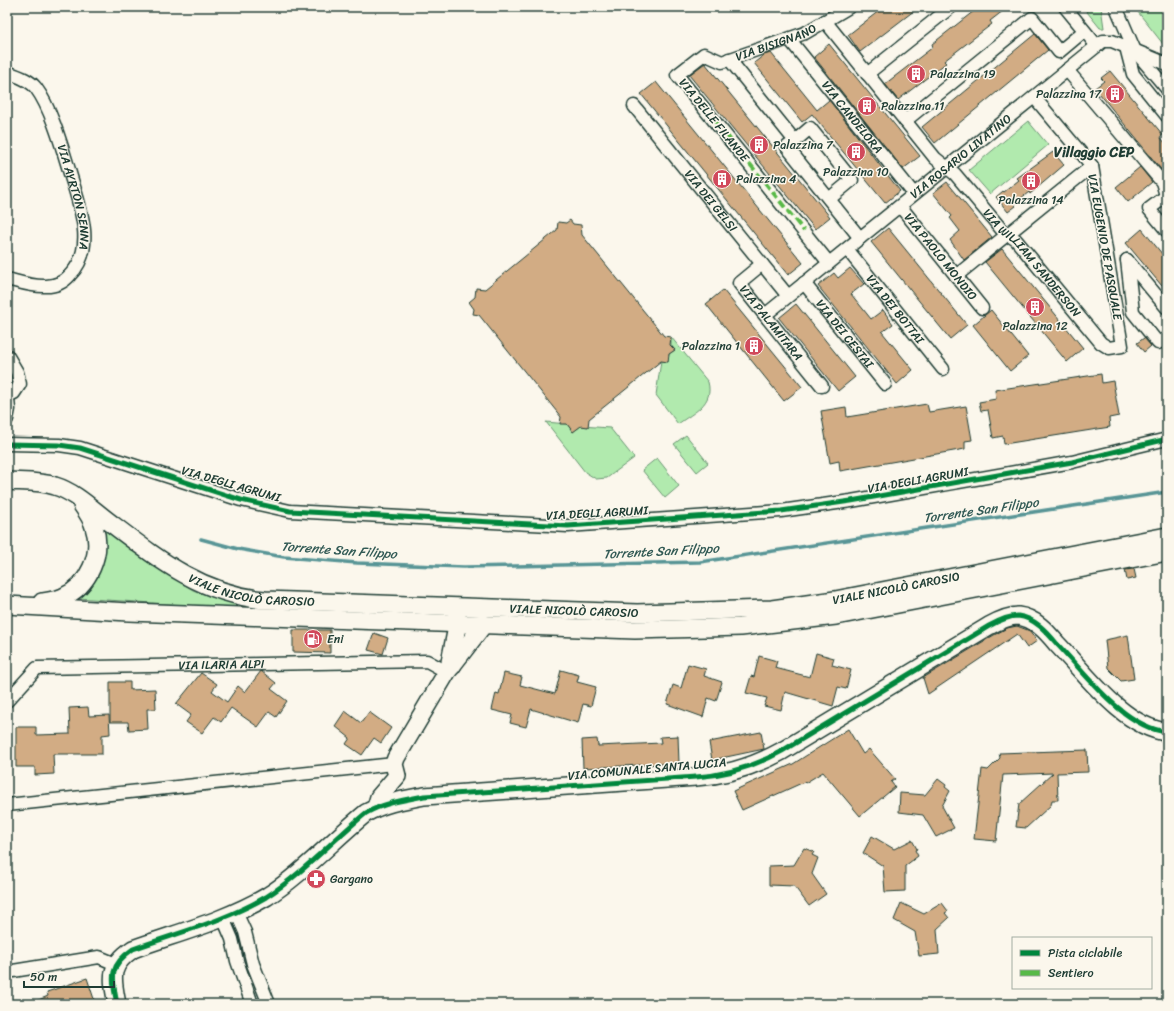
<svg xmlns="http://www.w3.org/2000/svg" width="1174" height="1011" font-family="Sriracha,sans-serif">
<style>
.green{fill:#b1eaae;stroke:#689471}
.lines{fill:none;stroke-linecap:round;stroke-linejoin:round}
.stream{stroke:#589596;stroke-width:3.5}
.building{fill:#d2ac84;stroke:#1f3d34}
.street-casing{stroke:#1f3d34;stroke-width:15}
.secondary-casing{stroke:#1f3d34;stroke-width:20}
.street{stroke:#fbf7ec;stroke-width:12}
.secondary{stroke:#fbf7ec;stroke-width:17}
.quiet{stroke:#58b947;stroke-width:4;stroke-dasharray:8 4;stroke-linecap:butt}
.cycleway-casing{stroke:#fbf7ec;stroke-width:8}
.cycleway{stroke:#00873e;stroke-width:5}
.labels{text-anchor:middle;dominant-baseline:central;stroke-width:3;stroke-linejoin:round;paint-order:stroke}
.street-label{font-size:12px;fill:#1f3d34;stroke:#fbf7ec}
.poi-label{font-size:12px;fill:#1f3d34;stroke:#fbf7ec;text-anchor:start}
.water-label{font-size:13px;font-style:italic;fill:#325a55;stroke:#fbf7ec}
.quarter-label{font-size:14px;font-weight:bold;fill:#1f3d34;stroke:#fbf7ec}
</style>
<rect width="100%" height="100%" fill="#fbf7ec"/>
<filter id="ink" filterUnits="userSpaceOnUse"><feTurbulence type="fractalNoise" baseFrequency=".025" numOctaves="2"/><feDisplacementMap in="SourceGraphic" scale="8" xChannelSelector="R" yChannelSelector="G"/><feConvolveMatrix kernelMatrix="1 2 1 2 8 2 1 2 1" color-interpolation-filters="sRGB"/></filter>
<g filter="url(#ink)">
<!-- green -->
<g class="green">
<path d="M1083,7H1101L1104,28H1100Z"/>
<path d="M1134,7H1167V49Z"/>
<path d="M1028,121L1048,145L990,194L969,170Z"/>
<path d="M671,337L708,382C714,404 694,412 678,424L656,395L661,361L668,362L669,354L675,350L671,345Z"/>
<path d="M546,422L567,424L573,432L581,426L610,428L634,458L607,478L596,479L585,472Z"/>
<path d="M686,435L708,463L697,472L674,444Z"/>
<path d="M657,458L679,486L665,498L642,470Z"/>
<path d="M104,528L178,581L193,590L208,596L244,605V609L77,598L103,557L105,541Z"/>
</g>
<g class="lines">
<!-- stream -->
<path class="stream" d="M201,539L238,549L284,557L357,563L464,567L700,562L1167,492"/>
</g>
<!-- building -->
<g class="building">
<path d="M884,7H919L860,52L848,35Z"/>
<path d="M979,7H1008L990,21L992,24L944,61L946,63L898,100L885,84L933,47L932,44Z"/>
<path d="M1035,34L1048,50L935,143L922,127Z"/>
<path d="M829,44L920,156L903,169L814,57Z"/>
<path d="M771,53L817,110L829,100L900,191L885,203L812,114L802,122L754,63L764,55Z"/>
<path d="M705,63L830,217L815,229L689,75Z"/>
<path d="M1110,71L1163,135L1160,137L1167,145V170L1164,173L1095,88L1104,81L1101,78Z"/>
<path d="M656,82L803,263L788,275L641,94Z"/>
<path d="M1053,152L1064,165L1030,194L1029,192L1014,204L1016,206L1008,212L996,197L1003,191L1004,192L1019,180L1017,178Z"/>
<path d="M1140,167L1152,182L1128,202L1116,187Z"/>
<path d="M947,182L992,237L964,260L950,240L960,231L950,218L952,216L933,193Z"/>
<path d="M570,220L573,224L581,225L582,235L664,336L671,337L670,345L675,350L669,354L668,362L661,361L589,419L588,427L581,426L573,432L567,424H560L561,417L479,315L473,314L474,309L469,302L475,297L476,288L485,289L557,230L558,222L566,223Z"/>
<path d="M888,228L967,325L950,339L871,242Z"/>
<path d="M1142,229L1167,260V292L1126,243Z"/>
<path d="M1002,249L1083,348L1067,362L985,262Z"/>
<path d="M850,268L864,284L851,294L871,319L883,310L893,324L882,332L913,370L897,384L818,286L834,273L838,278Z"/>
<path d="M723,290L802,387L784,401L706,304Z"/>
<path d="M796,304L855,377L838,391L779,318Z"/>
<path d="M991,310L1028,356L1010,371L973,325Z"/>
<path d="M1144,338L1151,346L1144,352L1137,343Z"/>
<path d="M1101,374L1102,383L1113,381L1119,416L1109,418L1110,427L1004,444L1003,436L993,438L988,410L981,411L979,402L996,399L995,390Z"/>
<path d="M927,404L929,412L966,406L972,440L965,441V449L840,471L839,461L830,463L821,411L846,407L847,417Z"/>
<path d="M1134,569L1136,578L1127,580L1125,570Z"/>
<path d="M1017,626L1030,631L1037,641L1027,648L1017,634L928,694L923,678L994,635L1007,628Z"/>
<path d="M293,630H330V653L293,652Z"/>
<path d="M374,633L388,638L383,654L368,650Z"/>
<path d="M1128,635L1134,679L1121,681L1108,668L1105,640Z"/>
<path d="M816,653L834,658L832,665L851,670L846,689L838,687L833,706L785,692L781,710L764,706L767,698L746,693L751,676L754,677L759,656L777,661L775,668L810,677Z"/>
<path d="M688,664L706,669L704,676L722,682L716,701L708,698L703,717L667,704L673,685L681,688Z"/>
<path d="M561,670L579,675L577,682L596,687L591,706L583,704L578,723L531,709L526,727L510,723L512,715L492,710L496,693L499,694L504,673L522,677L520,685L555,694Z"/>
<path d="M261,671L276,683L271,689L287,701L276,717L269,712L258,727L231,708L221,722L214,717L202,733L186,722L191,715L176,704L201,673L217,684L212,691L227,702L238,686L245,692Z"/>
<path d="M110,682H130V690L155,689L156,709H147L148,729L129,730L128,722H110Z"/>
<path d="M88,707L89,716L109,715L110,734L102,735V754H53L54,774L35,775V767H16V727H36V735L70,734L69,708Z"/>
<path d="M345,711L361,723L369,712L391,728L381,743L374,738L362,755L346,744L350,738L335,726Z"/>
<path d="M848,729L863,754L869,749L895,779L891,782L895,787L860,816L823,772L805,783L804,782L742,810L733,791L793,764Z"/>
<path d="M761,732L764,749L712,760L709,742Z"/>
<path d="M678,736L679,763L583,768L582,740L597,739L598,746L661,743L660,737Z"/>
<path d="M1087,750L1088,772L1057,773L1058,800H1052L1051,805L1026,828L1016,827L1019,804L1053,773L1003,775L996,841L974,839L982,769L988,770L1000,758L999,753Z"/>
<path d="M938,779L946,785L945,787L950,791L942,806L954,828L936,837L923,815L899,812L900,793L925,795Z"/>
<path d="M872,836L894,849L912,840L917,849L915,850L918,856L905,866V891L885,892L883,866L863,853Z"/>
<path d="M804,848L814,852L812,855L818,858L812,874L826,894L809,906L794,886L769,885V866L794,865Z"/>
<path d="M901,903L924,914L942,903L948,911L945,913L949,918L937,929L939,954L919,956L915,932L894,920Z"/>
<path d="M87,978L95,1002L89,1004H29L48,996L47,992Z"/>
</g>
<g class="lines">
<defs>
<g id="street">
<path d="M1065,7L1097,46"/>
<path d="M1116,7L1135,51L1167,89"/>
<path id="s1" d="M825,21L935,158L955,174L1002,230L1016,240L1101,343L1109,348L1122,346L1092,166L1034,97"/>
<path id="s2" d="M790,40L914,194"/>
<path d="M1126,47L1133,74L1167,116"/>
<path d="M729,59L795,141L787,147L860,238"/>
<path d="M1067,70L1162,182L1167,199"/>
<path id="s3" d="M7,72C17,76 29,79 36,88C51,108 62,147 69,170C78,202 98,247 70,275C64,282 55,286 46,286C33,287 19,282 7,279"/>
<path d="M867,74L951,7"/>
<path id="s4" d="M634,106L788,296"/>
<path d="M905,121L1032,18L1059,52L1084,31"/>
<path d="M795,141L810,128L852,180L829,199"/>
<path d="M1165,197L1149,209L1167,231"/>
<path id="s5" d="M900,206L982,308"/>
<path id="s6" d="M847,249L943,369"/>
<path d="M1127,260L1133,312L1158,343L1167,338"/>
<path d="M1127,260L1167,308"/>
<path id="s7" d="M829,263L677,75L704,54L722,62L805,33L849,7"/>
<path id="s8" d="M762,264L739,283L822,386"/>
<path d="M956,276L1092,166"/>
<path id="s9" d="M804,283L885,384"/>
<path id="s10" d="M765,315L1103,41H1112L1167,64"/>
<path d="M7,355L17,372L20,384L14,393L8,396"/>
<path d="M7,391L9,409L7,419"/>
<path d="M7,444L59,445L80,448L241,500L290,511L568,526L781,511L851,501L1072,462L1167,439"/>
<path id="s11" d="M7,701L37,668L427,661L447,672"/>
<path d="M7,805L394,764"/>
<path d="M236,912L245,932L253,964L269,1004"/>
<path d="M223,918L232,939L237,961L252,1004"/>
<path d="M7,972L99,957L116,964"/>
</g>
<g id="secondary">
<path id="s12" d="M7,481C23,482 40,481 55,486C75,492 92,509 108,521C158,559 201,594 265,600L637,613L772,609L835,600L1167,536"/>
<path d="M42,602C49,601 57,600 63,597C89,586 103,553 94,527C92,519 87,512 82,505"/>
<path d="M7,605L129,612L635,630L741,627L836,616L1167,552"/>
<path d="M452,666L450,662L456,632L457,611"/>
<path d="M376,807L379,797L397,776L394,764L396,758L447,672L484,624"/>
<path d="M117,1004C112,978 108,966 133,949C177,933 225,921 266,897C301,875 333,840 366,813C384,803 403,800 424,796L696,777C727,775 755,766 782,751L989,626C998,621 1008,616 1018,616C1035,618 1047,632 1057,644C1086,674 1123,727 1167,732"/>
</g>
</defs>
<!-- street casing -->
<use href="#street" class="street-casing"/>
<!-- secondary casing -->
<use href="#secondary" class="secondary-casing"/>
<!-- street -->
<use href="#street" class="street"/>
<!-- secondary -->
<use href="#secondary" class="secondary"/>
<!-- quiet -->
<path class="quiet" d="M712,117L804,231"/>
<defs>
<g id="cycleway">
<path d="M7,444L59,445L80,448L241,500L290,511L568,526L781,511L851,501L1072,462L1167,439"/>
<path d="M117,1004C112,978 108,966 133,949C177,933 225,921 266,897C301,875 333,840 366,813C384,803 403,800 424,796L696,777C727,775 755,766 782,751L989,626C998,621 1008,616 1018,616C1035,618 1047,632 1057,644C1086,674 1123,727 1167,732"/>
</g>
</defs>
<!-- cycleway casing -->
<use href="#cycleway" class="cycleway-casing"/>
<!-- cycleway -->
<use href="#cycleway" class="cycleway"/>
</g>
</g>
<!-- icons -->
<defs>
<symbol id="building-disc" viewBox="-11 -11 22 22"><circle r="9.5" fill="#d1495b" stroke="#fbf7ec"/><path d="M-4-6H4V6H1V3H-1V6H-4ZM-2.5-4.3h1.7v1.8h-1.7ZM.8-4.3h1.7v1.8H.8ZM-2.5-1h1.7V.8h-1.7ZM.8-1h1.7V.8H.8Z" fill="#fff"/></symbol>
<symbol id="fuel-disc" viewBox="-11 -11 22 22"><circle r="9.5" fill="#d1495b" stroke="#fbf7ec"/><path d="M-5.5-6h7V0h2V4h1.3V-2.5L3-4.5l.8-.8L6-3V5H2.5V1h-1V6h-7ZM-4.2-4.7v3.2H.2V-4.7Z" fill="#fff"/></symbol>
<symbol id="pharmacy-disc" viewBox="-11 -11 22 22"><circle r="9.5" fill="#d1495b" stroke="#fbf7ec"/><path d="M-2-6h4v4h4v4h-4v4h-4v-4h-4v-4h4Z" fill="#fff"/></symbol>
</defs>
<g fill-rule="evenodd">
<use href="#building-disc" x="905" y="63" width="22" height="22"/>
<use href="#building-disc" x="1104" y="83" width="22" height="22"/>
<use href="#building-disc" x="856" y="95" width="22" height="22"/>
<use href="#building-disc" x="748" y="134" width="22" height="22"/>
<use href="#building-disc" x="845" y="141" width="22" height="22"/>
<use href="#building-disc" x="711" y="168" width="22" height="22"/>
<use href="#building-disc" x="1020" y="170" width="22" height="22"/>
<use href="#building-disc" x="1024" y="296" width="22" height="22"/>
<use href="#building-disc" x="743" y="335" width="22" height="22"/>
<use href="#fuel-disc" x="302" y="628" width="22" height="22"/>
<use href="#pharmacy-disc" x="305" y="868" width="22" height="22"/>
</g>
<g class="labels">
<!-- street labels -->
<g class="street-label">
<text stroke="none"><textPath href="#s7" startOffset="353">VIA BISIGNANO</textPath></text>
<text stroke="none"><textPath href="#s2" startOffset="99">VIA CANDELORA</textPath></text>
<text transform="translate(714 120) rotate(51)">VIA DELLE FILANDE</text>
<text stroke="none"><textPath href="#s10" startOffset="252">VIA ROSARIO LIVATINO</textPath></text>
<text stroke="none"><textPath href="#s3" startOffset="150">VIA AYRTON SENNA</textPath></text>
<text stroke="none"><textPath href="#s4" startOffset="122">VIA DEI GELSI</textPath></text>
<text transform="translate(1105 247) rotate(80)">VIA EUGENIO DE PASQUALE</text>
<text stroke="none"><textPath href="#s5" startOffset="65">VIA PAOLO MONDIO</textPath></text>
<text stroke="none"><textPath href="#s1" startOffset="319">VIA WILLIAM SANDERSON</textPath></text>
<text stroke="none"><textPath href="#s6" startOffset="77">VIA DEI BOTTAI</textPath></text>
<text stroke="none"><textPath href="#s8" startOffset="81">VIA PALAMITARA</textPath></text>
<text stroke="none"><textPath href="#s9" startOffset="65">VIA DEI CESTAI</textPath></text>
<text transform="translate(918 480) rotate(-10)">VIA DEGLI AGRUMI</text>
<text transform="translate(231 484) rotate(16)">VIA DEGLI AGRUMI</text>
<text transform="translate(597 513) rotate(-3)">VIA DEGLI AGRUMI</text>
<text stroke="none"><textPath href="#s12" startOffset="276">VIALE NICOLÒ CAROSIO</textPath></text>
<text stroke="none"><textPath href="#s12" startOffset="924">VIALE NICOLÒ CAROSIO</textPath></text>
<text stroke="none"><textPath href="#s12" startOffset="600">VIALE NICOLÒ CAROSIO</textPath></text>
<text stroke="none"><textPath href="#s11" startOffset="229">VIA ILARIA ALPI</textPath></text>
<text transform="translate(647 769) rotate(-5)">VIA COMUNALE SANTA LUCIA</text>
</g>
<!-- poi labels -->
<g class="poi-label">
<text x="930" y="74">Palazzina 19</text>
<text x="1101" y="94" text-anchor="end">Palazzina 17</text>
<text x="881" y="106">Palazzina 11</text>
<text x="773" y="145">Palazzina 7</text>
<text x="856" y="172" text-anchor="middle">Palazzina 10</text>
<text x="736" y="179">Palazzina 4</text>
<text x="1031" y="200" text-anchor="middle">Palazzina 14</text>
<text x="1035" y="326" text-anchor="middle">Palazzina 12</text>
<text x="740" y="346" text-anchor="end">Palazzina 1</text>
<text x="327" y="639">Eni</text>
<text x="330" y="879">Gargano</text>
</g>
<!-- water labels -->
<g class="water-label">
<text transform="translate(981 510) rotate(-8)">Torrente San Filippo</text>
<text transform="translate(339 550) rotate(4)">Torrente San Filippo</text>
<text transform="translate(661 551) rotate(-3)">Torrente San Filippo</text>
</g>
<!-- quarter labels -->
<g class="quarter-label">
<text x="1094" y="152">Villaggio CEP</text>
</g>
</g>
<!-- margin -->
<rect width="1174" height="1011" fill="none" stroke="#fbf7ec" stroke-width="24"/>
<rect x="12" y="12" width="1150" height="987" fill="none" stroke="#1f3d34" stroke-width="1.5" filter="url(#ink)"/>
<!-- legend -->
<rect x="1012" y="937" width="140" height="52" fill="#fbf7ec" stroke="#a3ada2"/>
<rect x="1020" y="950" width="20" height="6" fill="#00873e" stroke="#a3ada2"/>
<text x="1048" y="957" font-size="12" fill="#1f3d34">Pista ciclabile</text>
<rect x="1020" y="970" width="20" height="6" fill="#58b947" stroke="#a3ada2"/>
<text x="1048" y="977" font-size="12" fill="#1f3d34">Sentiero</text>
<!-- scale -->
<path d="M24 981v6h90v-6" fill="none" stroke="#1f3d34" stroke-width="2"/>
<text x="30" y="981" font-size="12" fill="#1f3d34" stroke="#fbf7ec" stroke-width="3" paint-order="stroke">50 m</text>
</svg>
